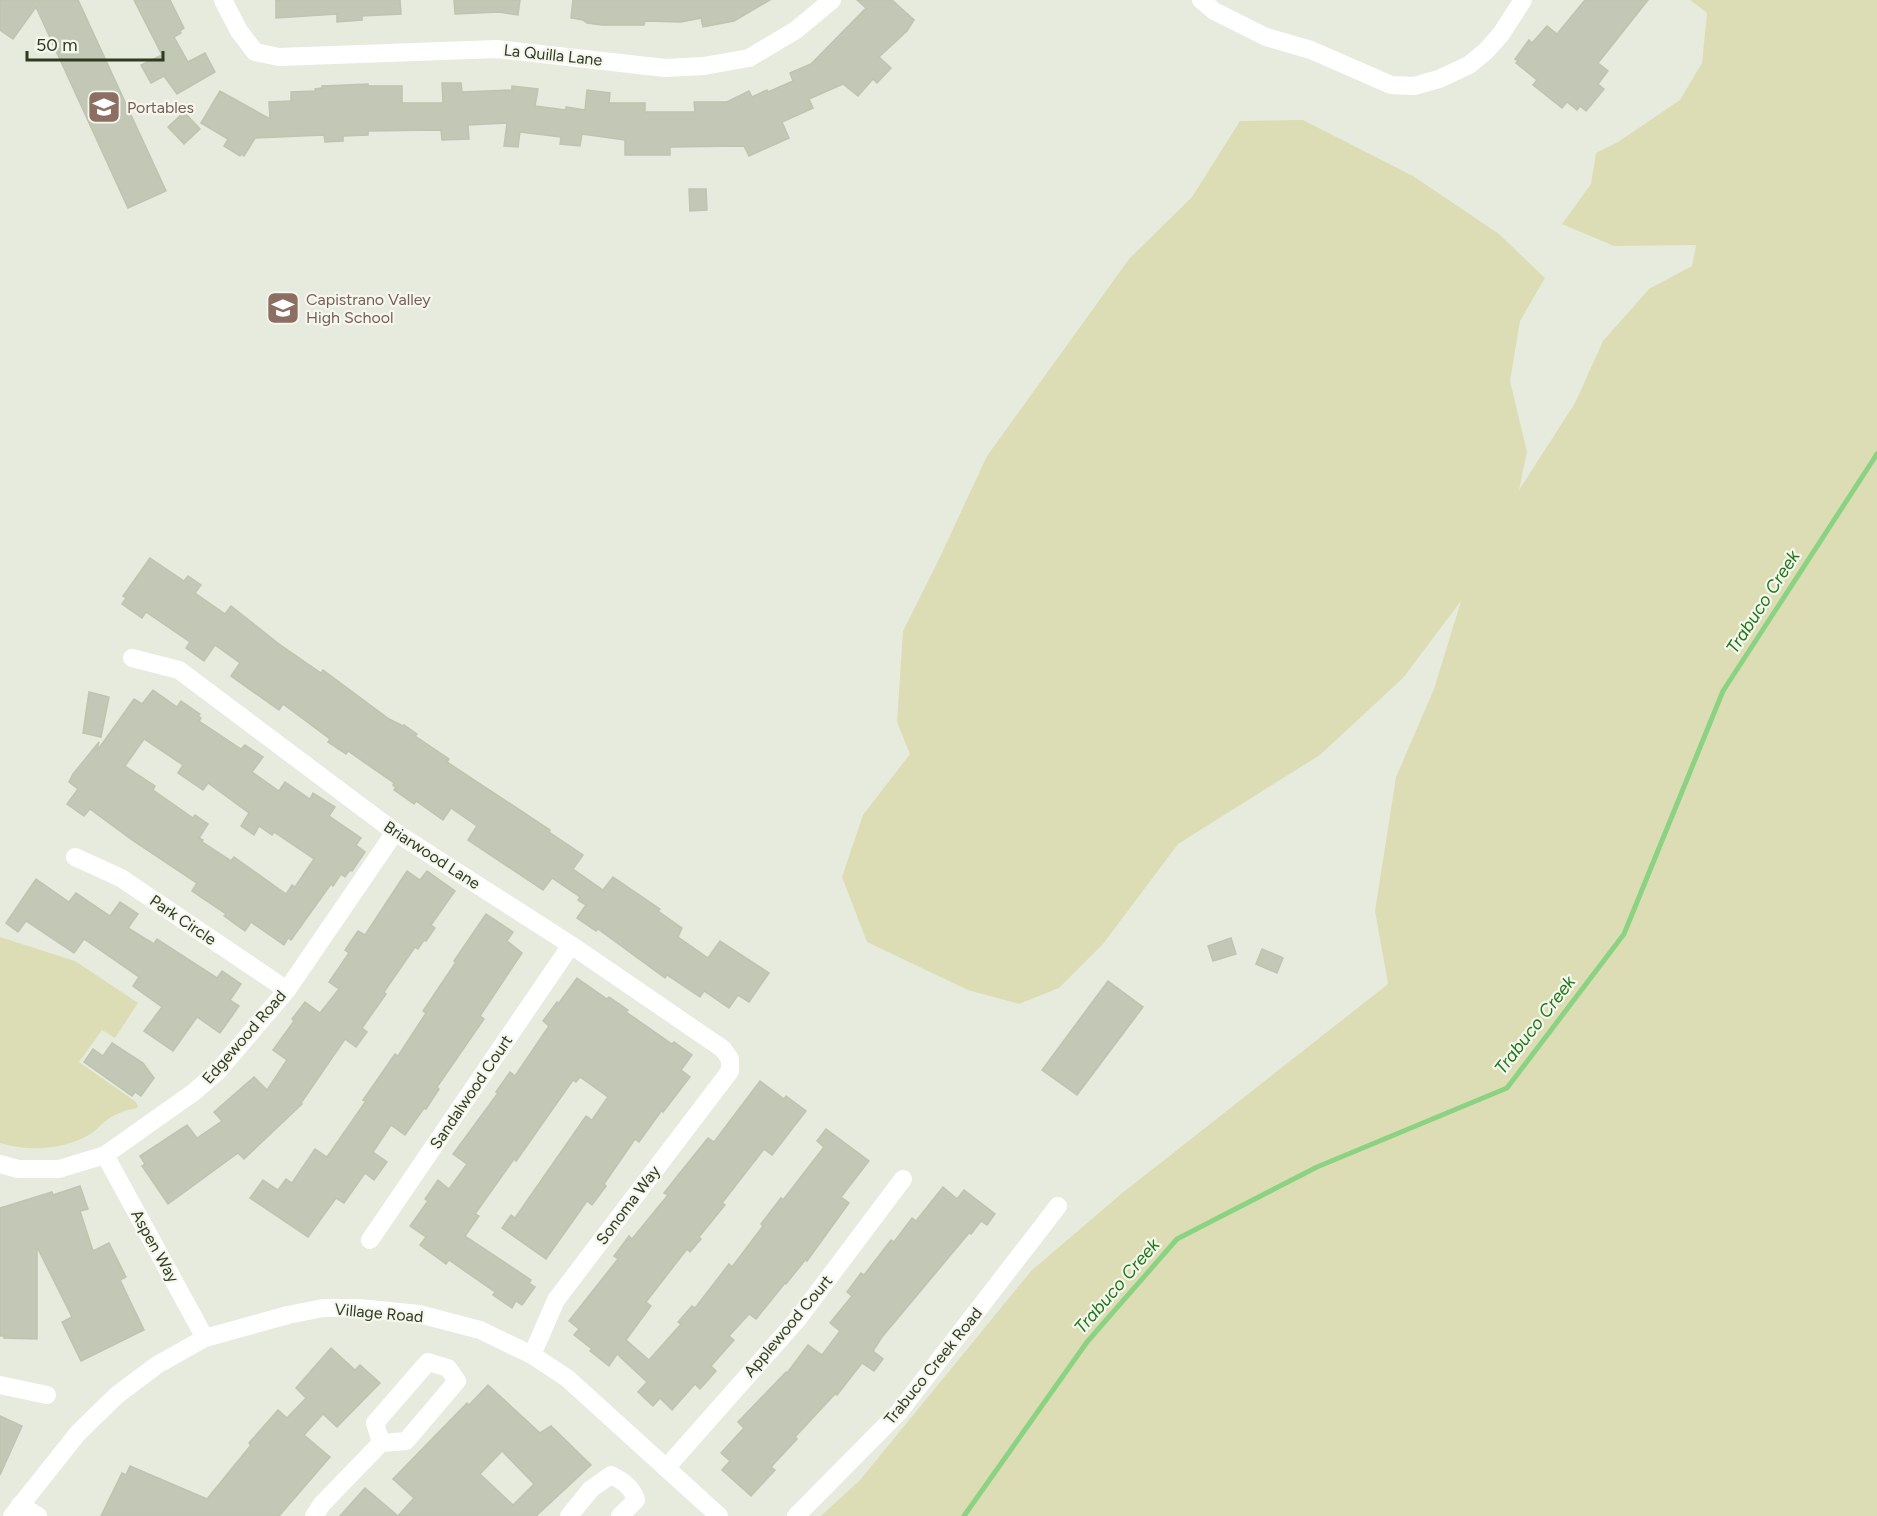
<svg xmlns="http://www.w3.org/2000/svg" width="1877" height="1516" font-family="Figtree,sans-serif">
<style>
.green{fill:#ddddb5}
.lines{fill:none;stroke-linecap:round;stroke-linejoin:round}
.stream{stroke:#8bd382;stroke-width:5}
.building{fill:#c3c8b6;stroke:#bec4b0;stroke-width:1.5;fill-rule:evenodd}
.minor{stroke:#fff;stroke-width:18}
.labels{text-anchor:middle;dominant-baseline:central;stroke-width:4.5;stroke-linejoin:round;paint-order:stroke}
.street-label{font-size:16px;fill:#2e3b1f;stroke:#f5f7ee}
.education-label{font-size:16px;fill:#785e54;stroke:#f5f7ee;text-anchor:start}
.water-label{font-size:18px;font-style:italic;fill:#207917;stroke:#f5f7ee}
</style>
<rect width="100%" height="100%" fill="#e7ebde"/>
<!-- green -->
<g class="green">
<path d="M1690,0H1877V1516H821L860,1480L1031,1271L1121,1194L1388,984L1375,911L1396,777L1434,689L1461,601L1403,678L1320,755L1178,844L1103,944L1059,988L1019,1004L968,990L867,942L842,877L863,815L910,754L897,722L903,631L939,559L987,456L1129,259L1192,197L1240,121L1303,120L1413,176L1499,234L1545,278L1520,321L1510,381L1527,452L1519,490L1575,403L1603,341L1649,289L1692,266L1696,245L1614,246L1562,224L1591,184L1596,153L1618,142L1680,100L1702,63L1707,13Z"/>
<path d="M0,937L75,961L138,1003L115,1038L102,1030L79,1062L136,1102L138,1106L137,1108C125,1110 112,1115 103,1123C99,1127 96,1130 92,1133C65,1150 30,1152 0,1143Z"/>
</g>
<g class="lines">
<!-- stream -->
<path class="stream" d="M964,1516L1087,1342L1177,1239L1317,1167L1507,1088L1624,934L1723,691L1877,454"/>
</g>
<!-- building -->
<g class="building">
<path d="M0,0H78L166,191L128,208L36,7L13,39L0,30Z"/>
<path d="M134,0H170L184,28L180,31L181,33L174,37L188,62L205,53L215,72L177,94L164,76L151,83L141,65L162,55Z"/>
<path d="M276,0H400L401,14L362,16V20L337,22V14L276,18Z"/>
<path d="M454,0H520L518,15L499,12L455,14Z"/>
<path d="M573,0H770L734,21L703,27L701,18L681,22L645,21L644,25H602L587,23L583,20L571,18Z"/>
<path d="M857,0H892L914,20L907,31L879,57L891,68L877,83L873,79L858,96L843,84L809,99L813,108L782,122L789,138L749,156L744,146L670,147V155H625V140L582,134L580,146L560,144L561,137L520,132L518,147L504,146L507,123L468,125L469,139L442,140L441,130L368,131V135L343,136V141L325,142L324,135L255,138L244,156L241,154L240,156L224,146L228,139L201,123L220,91L270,119L269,102L291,101V92L315,91V89L322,88V86L368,84V86H402V103H443L442,83H461L462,92L512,90V86L538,89L535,106L566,110V107L585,110L587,90L610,93L609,103H645V112H695L694,102H727L749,91L752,97L767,90L768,92L793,81L790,73L811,64L866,8Z"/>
<path d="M1585,0H1648L1598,63L1608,71L1598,84L1604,89L1586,111L1580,106L1577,110L1567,102L1562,108L1533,85L1537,80L1516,63L1518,61L1515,59L1529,40L1532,43L1547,26L1557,34Z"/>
<path d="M184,112L200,129L184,144L168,127Z"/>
<path d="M689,189H706L707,210L690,211Z"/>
<path d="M150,558L184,581L188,576L201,585L195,593L225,614L231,606L279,644L321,673L323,670L389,719L403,726L404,725L417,734L415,736L449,759L447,762L550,830L549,832L583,855L573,869L603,890L613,877L660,909L658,911L682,928L678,937L708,958L720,941L769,973L749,1002L738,995L729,1008L704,991L700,997L667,975L665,978L598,929L596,931L577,918L586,905L578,900L580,897L552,878L543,890L468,840L477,826L451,808L443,820L416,801L414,804L394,790L396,788L393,785L394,783L348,751L346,754L328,742L330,739L283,704L279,710L231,676L240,663L215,645L204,661L186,648L190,642L146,612L142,618L122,604L126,598L123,596Z"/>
<path d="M153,690L177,707L181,701L200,714L198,716L201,718L199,721L241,749L245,745L263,757L252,772L279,791L285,782L310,799L313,793L335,807L329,816L361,838L356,845L365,852L352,871L350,870L345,877L341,874L333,886L331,884L291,940L288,938L284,945L251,922L245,931L224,916L226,914L192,891L197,883L132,840L90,809L84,816L67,804L78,789L69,782L73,774L99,742L97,751L134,699L142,704ZM144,739L183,765L178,773L203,790L208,783L249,813L241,826L254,835L259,826L272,835L274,832L314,859L295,887L292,885L286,894L234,857L231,861L202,842L203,840L199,838L208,824L195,815L193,818L153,790L155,786L125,766Z"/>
<path d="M89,692L109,697L101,737L83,733Z"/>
<path d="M407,871L420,880L427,871L455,891L431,925L435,928L426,941L424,940L418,949L415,947L384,992L386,994L362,1028L367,1032L356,1047L345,1039L301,1103L302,1104L244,1159L238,1153L168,1204L142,1166L145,1164L140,1156L187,1125L197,1138L222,1121L214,1112L254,1077L267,1090L287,1060L273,1050L294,1021L292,1019L305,1002L320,1013L339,989L329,982L349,953L345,950L358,931L365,935Z"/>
<path d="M36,879L69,902L76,893L110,916L120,902L138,914L128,928L154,944L157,939L217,978L222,971L241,984L230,1000L239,1006L220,1033L197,1017L173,1051L144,1031L162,1007L133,986L139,977L84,939L74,953L26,921L18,932L6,923Z"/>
<path d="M486,914L513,932L507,941L522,953L480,1016L484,1019L437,1087L439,1089L426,1109L424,1108L405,1135L391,1125L373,1152L387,1162L374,1180L365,1173L344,1203L336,1198L308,1237L250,1198L263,1180L278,1190L286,1179L292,1183L315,1149L327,1157L366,1101L363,1100L395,1054L398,1056L426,1013L423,1011L456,962L454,961Z"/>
<path d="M1231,938L1236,954L1213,961L1208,946Z"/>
<path d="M1262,949L1283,958L1277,973L1256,964Z"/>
<path d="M577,978L607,999L609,997L628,1010L626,1012L672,1044L674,1042L692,1055L681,1070L690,1077L663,1112L662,1110L639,1142L635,1139L604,1184L606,1186L592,1205L587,1201L546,1259L502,1228L511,1215L515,1218L586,1116L592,1120L608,1097L580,1077L576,1082L573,1080L526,1147L516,1161L514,1159L475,1214L479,1216L465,1236L531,1280L529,1283L535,1287L522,1305L516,1301L512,1308L493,1295L495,1292L449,1260L446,1264L420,1245L426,1237L410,1226L428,1201L425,1199L438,1180L449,1189L467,1164L453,1154L498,1093L496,1092L510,1072L515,1076L549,1026L543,1021L557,1002L559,1003Z"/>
<path d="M1108,981L1143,1007L1077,1095L1042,1070Z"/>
<path d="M112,1043L143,1063L154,1078L141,1096L135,1092L132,1096L84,1062L93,1049L103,1056Z"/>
<path d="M760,1081L784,1099L786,1096L806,1111L772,1155L764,1149L722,1203L725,1205L699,1237L701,1239L690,1252L687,1249L646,1302L651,1306L626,1340L649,1360L681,1324L678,1322L692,1306L695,1308L729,1264L732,1267L763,1226L761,1224L781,1198L783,1200L824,1147L817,1141L826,1129L869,1161L841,1197L849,1203L807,1261L806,1259L786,1284L785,1283L756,1319L749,1314L729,1336L734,1340L711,1366L716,1371L700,1389L695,1384L672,1410L660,1398L653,1406L638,1392L647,1382L617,1354L609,1366L590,1351L592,1349L574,1335L579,1329L569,1321L618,1259L614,1256L629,1236L632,1239L668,1195L664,1193L679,1174L708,1138L714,1142Z"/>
<path d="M80,1186L88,1209L80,1211L93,1251L109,1243L126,1277L120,1280L144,1330L81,1361L62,1322L72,1317L37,1247V1339L4,1338V1336H0V1208L52,1192L53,1195Z"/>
<path d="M943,1187L957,1199L964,1190L995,1214L987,1225L981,1221L971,1234L969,1233L882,1337L873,1351L883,1359L874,1371L862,1363L837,1395L835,1394L795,1437L797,1439L771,1467L775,1470L751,1496L722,1470L730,1461L721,1453L744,1428L738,1422L786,1372L787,1373L808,1345L822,1355L840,1331L830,1323L852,1296L847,1292L861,1273L864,1275L891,1240L894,1242L912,1218L916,1221Z"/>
<path d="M331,1348L355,1370L360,1365L380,1383L337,1427L323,1414L304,1435L330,1457L279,1516H101L122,1473L126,1475L130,1466L207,1499L251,1445L249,1443L278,1410L287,1418L306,1398L296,1388Z"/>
<path d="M488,1385L540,1433L551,1426L591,1465L536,1516H398L414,1498L393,1479L467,1403L469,1405ZM502,1451L534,1484L513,1505L480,1474Z"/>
<path d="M0,1416L22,1426L0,1475Z"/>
<path d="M365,1488L398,1516H340Z"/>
</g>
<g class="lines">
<!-- minor -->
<g class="minor">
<path d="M223,0L239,31L255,52L279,57L497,49L665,68L704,66L749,58L796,30L832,0"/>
<path d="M1201,0L1214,11L1266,37L1311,50L1391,85L1414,86L1439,79L1469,65L1486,51L1501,34L1523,0"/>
<path d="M132,658L179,670L395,832L571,945L723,1049L730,1059V1071L556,1300L532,1355"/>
<path d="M75,857L121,878L287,990"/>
<path d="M105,1155L205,1338"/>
<path d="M0,1164L18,1169H59L105,1155L194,1092L218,1071L287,990L395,832"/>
<path d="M370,1240L571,945"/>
<path d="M0,1385L47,1395"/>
<path d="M666,1468L797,1320L903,1179"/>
<path d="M20,1505L38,1516"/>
<path d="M12,1516L78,1433L117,1395L157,1365L205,1338L288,1315L323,1308H359L419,1314L480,1330L532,1355L567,1378L719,1516"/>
<path d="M314,1516L322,1504L381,1443L406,1441L457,1381L448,1368L428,1362L375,1423L381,1443"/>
<path d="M569,1516L591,1489L611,1475C623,1481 632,1487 636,1500L620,1516"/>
<path d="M796,1516L899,1412L1058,1206"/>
</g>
</g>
<!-- icons -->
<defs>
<symbol id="school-square" viewBox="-11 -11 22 22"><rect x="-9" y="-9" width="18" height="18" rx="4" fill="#8d6e63" stroke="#f5f7ee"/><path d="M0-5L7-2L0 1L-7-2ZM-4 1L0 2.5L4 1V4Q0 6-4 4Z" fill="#fff"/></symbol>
</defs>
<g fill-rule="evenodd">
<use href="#school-square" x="85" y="88" width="38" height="38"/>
<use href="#school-square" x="264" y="289" width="38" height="38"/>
</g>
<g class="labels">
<!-- street labels -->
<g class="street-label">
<text transform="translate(553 55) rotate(6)">La Quilla Lane</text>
<text transform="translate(432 855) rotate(33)">Briarwood Lane</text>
<text transform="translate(183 920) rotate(34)">Park Circle</text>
<text transform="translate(244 1037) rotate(-49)">Edgewood Road</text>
<text transform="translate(471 1092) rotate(-56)">Sandalwood Court</text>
<text transform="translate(628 1205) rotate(-53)">Sonoma Way</text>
<text transform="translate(155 1246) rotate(61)">Aspen Way</text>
<text transform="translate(379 1313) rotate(5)">Village Road</text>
<text transform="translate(788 1326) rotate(-50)">Applewood Court</text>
<text transform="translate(933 1366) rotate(-51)">Trabuco Creek Road</text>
</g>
<!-- education labels -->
<g class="education-label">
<text x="127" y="107">Portables</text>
<text x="306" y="299">Capistrano Valley<tspan x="306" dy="18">High School</tspan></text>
</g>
<!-- water labels -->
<g class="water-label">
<text transform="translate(1763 602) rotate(-57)">Trabuco Creek</text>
<text transform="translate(1535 1025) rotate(-52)">Trabuco Creek</text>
<text transform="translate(1117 1286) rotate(-49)">Trabuco Creek</text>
</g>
</g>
<!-- scale -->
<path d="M27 51v9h136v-9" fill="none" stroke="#2e3b1f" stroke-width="3"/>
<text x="36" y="51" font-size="18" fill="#2e3b1f" stroke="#f5f7ee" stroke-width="4.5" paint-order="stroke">50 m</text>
</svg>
